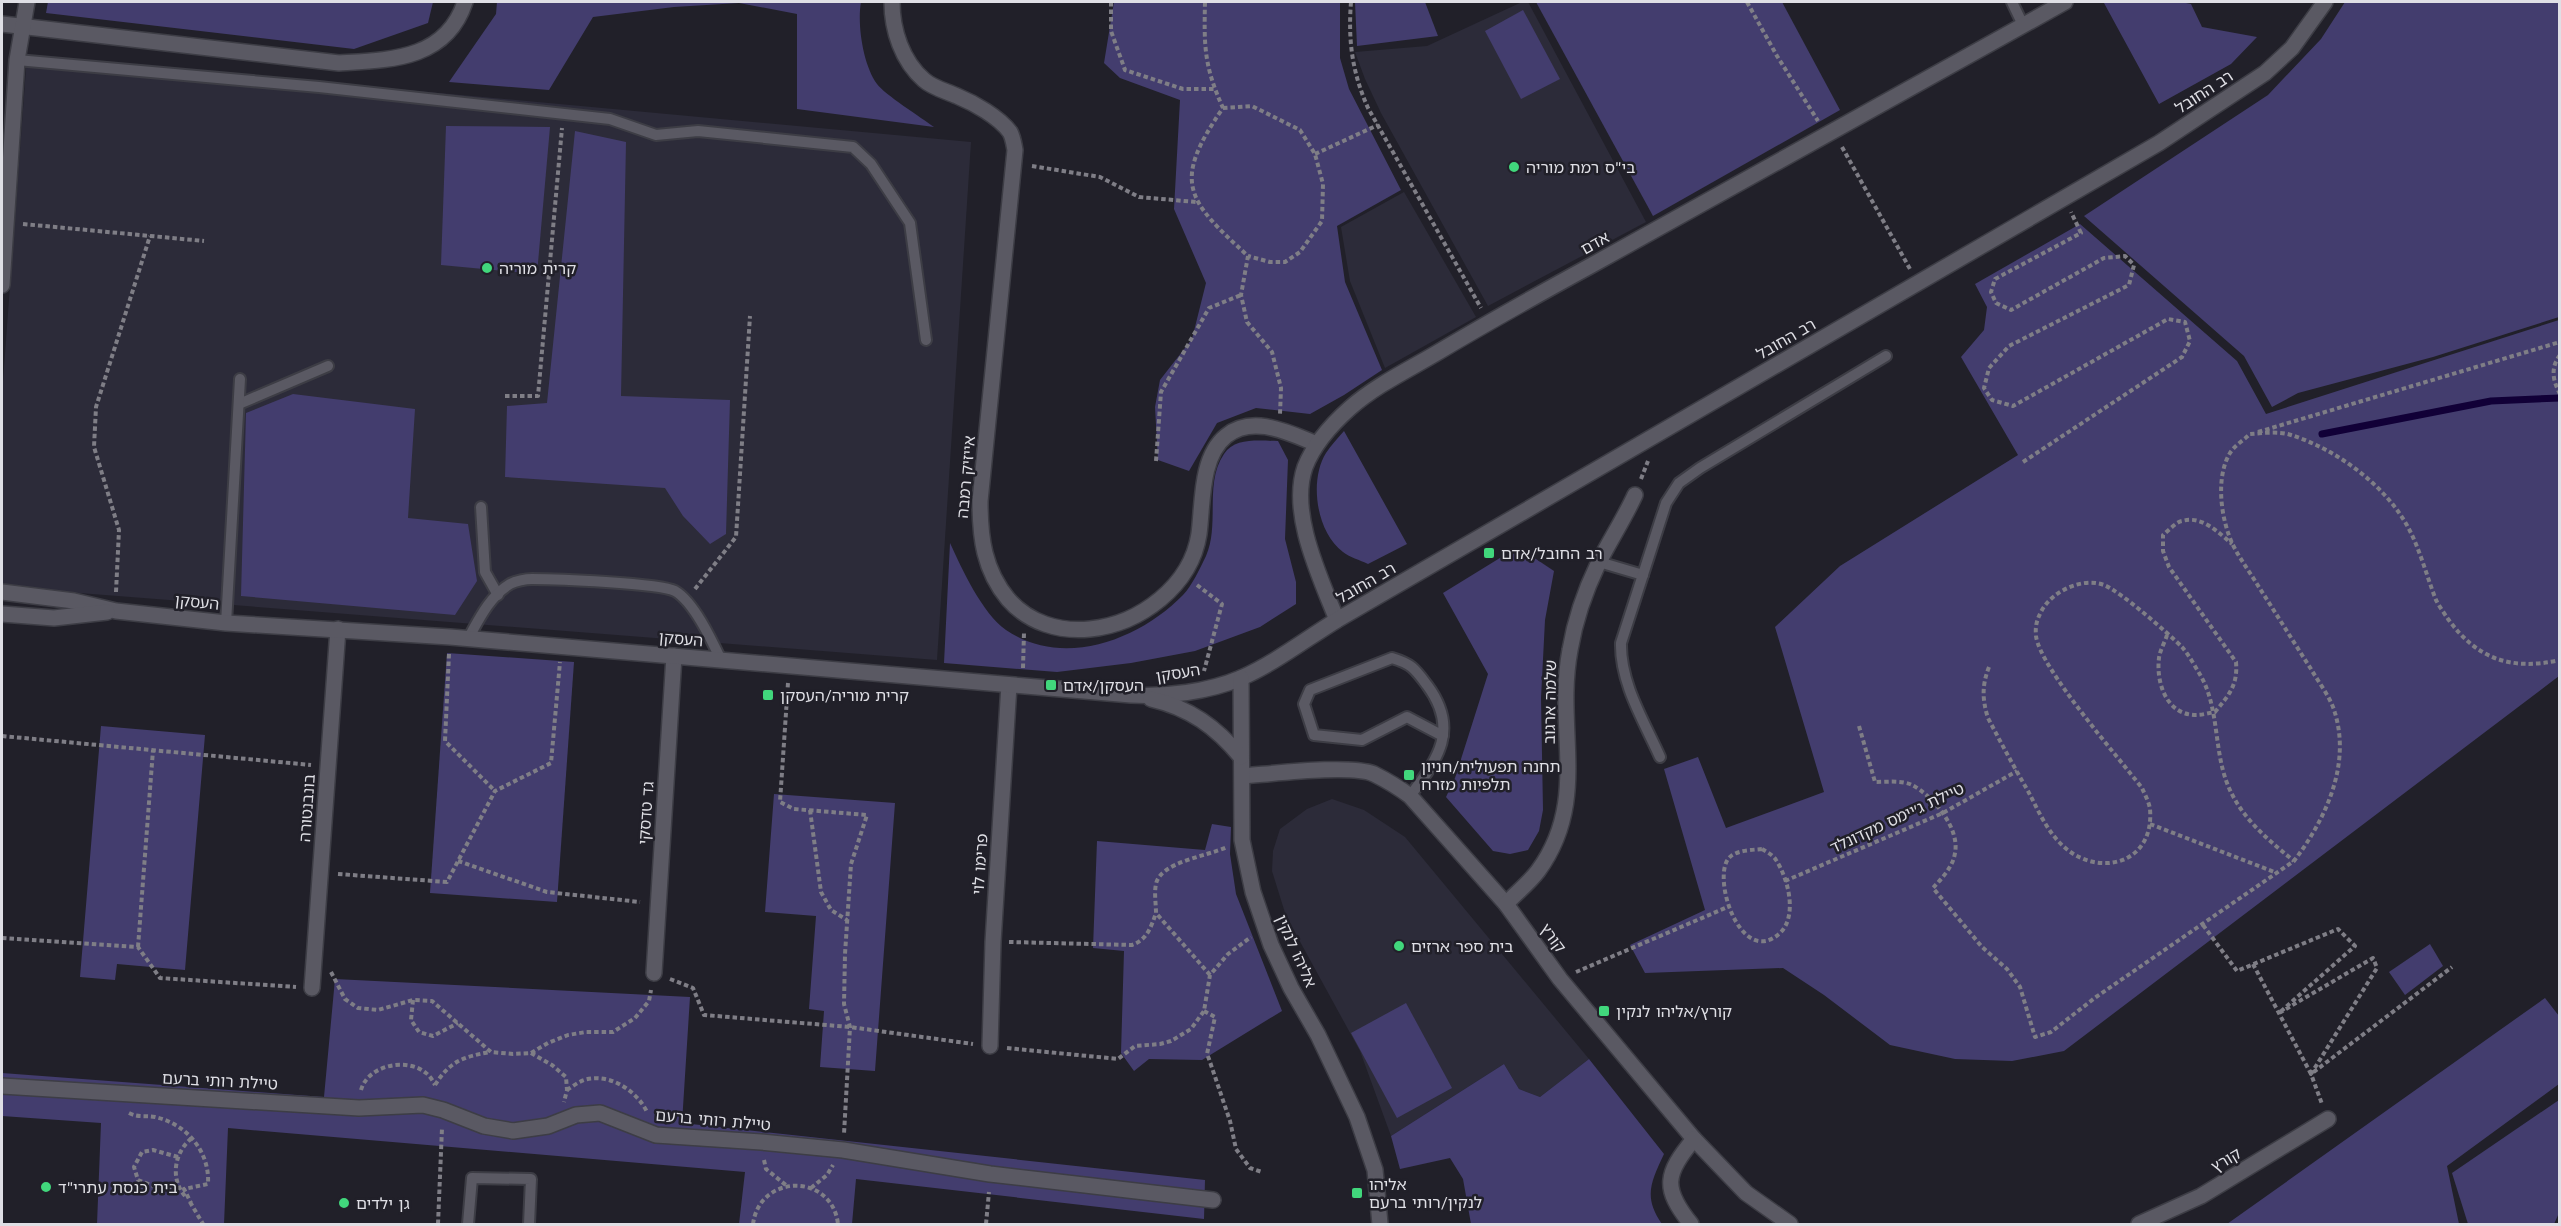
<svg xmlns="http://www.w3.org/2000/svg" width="2561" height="1226" font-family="'Work Sans','Noto Sans Hebrew',sans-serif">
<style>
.built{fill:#2c2b39}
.green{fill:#433d6e}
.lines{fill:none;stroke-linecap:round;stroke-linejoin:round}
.stream{stroke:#110037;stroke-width:7}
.service-casing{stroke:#3d3d45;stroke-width:14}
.pedestrian-casing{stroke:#3d3d45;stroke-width:18}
.minor-casing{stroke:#3d3d45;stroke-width:18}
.tertiary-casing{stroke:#3d3d45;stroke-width:18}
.path{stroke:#7f7e86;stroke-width:4;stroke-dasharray:4.5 3;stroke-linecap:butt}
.service{stroke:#5a5963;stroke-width:10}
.pedestrian{stroke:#5a5963;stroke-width:15}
.minor{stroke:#5a5963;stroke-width:15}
.tertiary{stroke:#5a5963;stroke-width:15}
.poi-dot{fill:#41d77c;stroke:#212029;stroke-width:2}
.labels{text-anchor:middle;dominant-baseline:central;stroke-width:5;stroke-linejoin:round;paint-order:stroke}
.street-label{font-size:16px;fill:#dfdfe5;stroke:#212029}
.poi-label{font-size:16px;fill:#dfdfe5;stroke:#212029;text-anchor:start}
</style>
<rect width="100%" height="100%" fill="#212029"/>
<!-- built -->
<g class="built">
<path d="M1522,2H1528L1646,222L1488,306L1381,113L1365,79L1355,52L1427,46Z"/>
<path d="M27,55L971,142L937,660L2,587V395Z"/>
<path d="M1404,192L1476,317L1385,368L1350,281L1341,227Z"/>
<path d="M1332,799L1364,810L1405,837L1589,1059L1540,1097L1519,1089L1504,1064L1391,1136L1360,1051L1286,916L1272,871L1273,851L1280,829L1307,809Z"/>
</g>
<!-- green -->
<g class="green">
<path d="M48,2H433L428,23L354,49L46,13Z"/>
<path d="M497,2H861C857,24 863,65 877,84C884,94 922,118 934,127L797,109V14L739,3L674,7L593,17L549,90L449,82L496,14Z"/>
<path d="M1114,2H1340V58L1349,89L1401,190L1337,226L1345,282L1382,370L1344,395L1310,414L1256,408L1217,423L1189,471L1158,460L1155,407L1160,380L1192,339L1206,283L1174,209L1180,100L1120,78L1104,63Z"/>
<path d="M1355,2H1425L1438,36L1357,46Z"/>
<path d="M1536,2H1782L1840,110L1653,216Z"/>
<path d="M2106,2H2181L2191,4L2202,27L2257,37L2231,64L2159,104L2104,3Z"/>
<path d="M2345,2H2559V317L2433,357L2298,393L2272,407L2244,356L2084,216L2268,95L2321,39Z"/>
<path d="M1523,10L1560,79L1521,99L1485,31Z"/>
<path d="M446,126L550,127L537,274L441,265Z"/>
<path d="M575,131L626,142L621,396L730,400L726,534L710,544L683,516L665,488L505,477L507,406L547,403Z"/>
<path d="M2080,224L2237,361L2266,414L2559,320V676L2064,1051L2012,1061L1955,1059L1890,1045L1824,995L1783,968L1645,973L1630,945L1705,910L1664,769L1698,757L1726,828L1824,792L1775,627L1840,566L2018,455L1961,357L1984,330L1987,307L1975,284Z"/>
<path d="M293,394L415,409L408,518L468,524L477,581L455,615L241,596L246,413Z"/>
<path d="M1344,431L1407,544L1368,564C1360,560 1349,557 1343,552C1316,532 1309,480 1326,453C1331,445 1338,438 1344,431Z"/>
<path d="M1278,441L1288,460L1285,539L1296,582V604L1260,627L1195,651L1131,663L1057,672L944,663L950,543C962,569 982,613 1006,630C1063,669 1139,640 1183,595C1192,586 1200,568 1206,556C1220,524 1204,483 1224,454C1235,437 1260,441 1278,441Z"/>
<path d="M1521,549L1554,571L1545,620L1541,698L1543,810L1539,831L1528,850L1510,854L1493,851L1446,797L1455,778L1488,674L1443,593L1508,553Z"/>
<path d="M447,653L574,662L557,902L430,893Z"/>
<path d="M101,726L205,735L185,970L117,964L115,980L80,977Z"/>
<path d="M774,794L895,803L875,1071L820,1067L824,1011L809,1009L816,916L765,912Z"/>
<path d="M1212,824L1231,827L1230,854L1236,894L1282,1011L1202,1060L1149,1059L1134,1071L1121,1053L1124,951L1093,948L1097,841L1205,850Z"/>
<path d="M2430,944L2443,966L2405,995L2389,972Z"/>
<path d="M335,979L690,997L682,1123L1205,1180L1204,1219L856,1179L852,1224H739L745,1172L228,1128L224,1224H97L101,1123L2,1116V1073L324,1097Z"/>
<path d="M2545,998L2559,1016V1084L2447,1166L2459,1224H2227Z"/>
<path d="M1406,1003L1452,1088L1397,1118L1351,1033Z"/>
<path d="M1589,1059L1664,1154C1651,1182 1643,1197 1662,1224H1471L1463,1179L1450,1158L1400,1169L1391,1136L1504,1064L1519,1089L1540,1097Z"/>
<path d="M2559,1100V1213L2554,1224H2468L2452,1173Z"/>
</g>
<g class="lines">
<!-- stream -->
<path class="stream" d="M2322,434L2491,401L2560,398"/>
<defs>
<g id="service">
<path d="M2012,2L2023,25"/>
<path d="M17,60L319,87L610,119L656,135L698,131L853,147L871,164L910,223L926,340"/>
<path d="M239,404L328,366"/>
<path d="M481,507L485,572L498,595"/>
<path d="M1599,562L1643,575"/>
<path d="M226,623L240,379"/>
<path d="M468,639C479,619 490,596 510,584C515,581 526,579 532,579C555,579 659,583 675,591C694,602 712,641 721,660"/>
<path d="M1660,757C1644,721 1620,683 1621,643L1666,503L1679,483L1700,468L1886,356"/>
<path d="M1410,796C1438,759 1460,729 1427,685C1415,669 1412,664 1392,658L1310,690L1304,704L1314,735L1362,740L1407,717L1443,736"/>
<path d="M468,1224L472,1178L531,1179L529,1224"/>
</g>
<path id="pedestrian" d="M2,1086L359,1108L423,1105L443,1110L484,1126L513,1131L548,1126L576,1115L600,1113L656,1135L761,1142L843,1150L990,1174L1213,1200"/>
<g id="minor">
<path d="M892,2C892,30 902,61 924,80C933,88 946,91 957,96C974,103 999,117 1010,132C1013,137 1014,145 1015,150L980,501C980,538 984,570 1008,599C1029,623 1059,632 1090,629C1140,624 1191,586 1199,534C1203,504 1200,457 1226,436C1253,414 1289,433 1317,444"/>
<path d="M2,24L339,63C390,60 446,60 465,2"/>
<path d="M2,285L17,60L27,2"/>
<path d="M1337,620C1320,577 1289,513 1305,467C1314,444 1332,424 1350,408C1375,386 1406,371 1435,354C1487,323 1539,294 1592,265C1750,177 1908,90 2065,2"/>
<path d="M1243,776C1271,774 1351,764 1374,774C1386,780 1398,787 1410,796L1506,904L1560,979L1694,1139L1746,1193L1790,1224"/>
<path d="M1506,904C1516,893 1529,883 1538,871C1590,800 1555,729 1570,650C1575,620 1585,591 1598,564C1610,540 1624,519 1635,495"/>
<path d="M654,973L674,656"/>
<path d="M312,988L338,629"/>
<path d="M990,1046L993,942L1009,685"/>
<path d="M1691,1224C1662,1188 1665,1174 1694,1139"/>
<path d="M2139,1224L2201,1196L2328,1119"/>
</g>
<g id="tertiary">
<path d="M2,592L74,601L116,611L226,623L450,637L1131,695C1166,697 1208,692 1241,678C1275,663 1306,639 1337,620L2159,143L2265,73L2292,48L2325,2"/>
<path d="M2,614L54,618L107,612"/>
<path d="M1241,678L1242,840L1253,892L1271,945L1291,988L1318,1035L1357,1117L1375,1170L1380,1224"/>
<path d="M1151,699C1190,708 1216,727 1241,757"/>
</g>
</defs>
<!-- service casing -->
<use href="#service" class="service-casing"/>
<!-- pedestrian casing -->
<use href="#pedestrian" class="pedestrian-casing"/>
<!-- minor casing -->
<use href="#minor" class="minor-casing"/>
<!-- tertiary casing -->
<use href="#tertiary" class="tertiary-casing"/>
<!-- path -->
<g class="path">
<path d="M1111,2V31L1125,70L1183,89H1214"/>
<path d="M1205,2C1204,46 1204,66 1223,108C1171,183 1187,200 1248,256L1241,295L1247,322L1272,352L1281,388L1280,414"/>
<path d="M1351,2C1348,40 1352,72 1368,108L1481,308"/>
<path d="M1747,2L1777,56L1818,121"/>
<path d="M1223,108L1252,106L1300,130L1315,154L1323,184L1322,221L1300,252L1285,262H1270L1248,256"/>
<path d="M1842,147L1910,269"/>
<path d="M1315,154L1378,125"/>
<path d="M1032,166L1100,177L1139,197L1196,202"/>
<path d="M23,224L204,241"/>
<path d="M2560,355C2550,368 2553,381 2560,394"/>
<path d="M505,396H538L562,128"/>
<path d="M2258,432L2560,342"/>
<path d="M1156,461L1161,392L1209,308L1241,295"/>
<path d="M2023,462L2182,357L2190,341L2185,322L2168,319L2013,406L1992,400L1984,388L1989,368L2009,346L2129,285L2134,265L2125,256L2104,258L2011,310L1996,303L1991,292L1995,279L2081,233L2071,212"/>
<path d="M1641,479L1648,461"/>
<path d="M1197,585L1222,604L1204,671"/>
<path d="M695,589L736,537L750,316"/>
<path d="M116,592L119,530L94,447L96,407L150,236"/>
<path d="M2167,635C2165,642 2160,650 2159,658C2156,682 2166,715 2196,715C2202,715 2209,713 2215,712C2229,695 2238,685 2236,662L2169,567L2163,551V535C2168,531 2176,522 2182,521C2202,515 2219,533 2232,544"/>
<path d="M449,654L445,741L495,791"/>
<path d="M1989,667C1982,685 1982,699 1988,718C2001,743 2014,767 2028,791C2037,808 2045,827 2059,842C2093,879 2155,867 2150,809C2149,802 2145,795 2142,788C2119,758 2040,668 2036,636C2035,626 2037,619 2042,610C2053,591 2082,577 2104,585C2120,591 2168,633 2182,647C2189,655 2196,668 2202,678C2219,711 2214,749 2227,783C2240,817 2267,839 2294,861"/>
<path d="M1023,668L1024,633"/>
<path d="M788,683L780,802L794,809L867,815L851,864L845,954L844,1004L850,1027L844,1134"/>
<path d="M1859,726L1875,782C1886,782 1902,780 1912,785C1933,796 1960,828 1955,853C1953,867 1942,878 1933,888L1982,947L2007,969L2020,987L2035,1037L2051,1032L2096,997L2294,861C2325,820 2351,766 2335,713C2331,698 2319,683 2311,669C2293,641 2275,612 2257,584C2249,571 2240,559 2233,545C2221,520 2215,478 2230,453C2235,445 2244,440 2250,434C2263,433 2279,431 2291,435C2338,450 2388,487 2410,531C2421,553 2427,577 2436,600C2439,606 2444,613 2448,619C2477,659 2511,671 2560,660"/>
<path d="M2,736L311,765"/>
<path d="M810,810L821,892L831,910L847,920"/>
<path d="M2150,824L2277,873"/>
<path d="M1762,849C1767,852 1773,855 1776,860C1788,878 1798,916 1780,933C1740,970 1709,872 1731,856C1739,850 1752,850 1762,849Z"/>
<path d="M458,861L547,892L640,902"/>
<path d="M338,874L447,882L495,791L551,763L560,662"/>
<path d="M1785,881L1943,813L2017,771"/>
<path d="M2203,925L2237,971L2338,929L2355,946L2279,1013L2373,958L2377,968L2311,1074L2322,1104"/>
<path d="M2,938L138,947L160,978L296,987"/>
<path d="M1009,942L1132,945C1147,940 1151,927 1156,913"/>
<path d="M138,947L153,750"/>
<path d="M2253,964L2311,1074L2452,967"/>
<path d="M331,972L345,999L358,1008L378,1010L413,1000L432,1001L491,1052L513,1054L531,1053L548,1043L568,1035L586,1032H613L635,1018L649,1001L651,990"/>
<path d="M1576,972L1730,906"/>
<path d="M1210,975L1156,913C1156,904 1154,893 1156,884C1160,862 1208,856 1227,847"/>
<path d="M670,979L693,988L704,1015L850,1027L973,1044"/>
<path d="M413,1000L411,1020L419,1032L433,1036L458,1023"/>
<path d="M1204,1011L1215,1017L1207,1054L1209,1059L1230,1121L1236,1149L1250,1168L1262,1172"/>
<path d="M1007,1048L1118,1059L1135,1046L1160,1044L1171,1041L1191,1029L1204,1011L1210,975L1228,954L1251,937"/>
<path d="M531,1053L552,1065L566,1077L567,1090L564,1102"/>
<path d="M435,1085C450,1061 463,1057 490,1052"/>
<path d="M361,1090C368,1065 407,1057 426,1073C430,1076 433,1081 435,1085"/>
<path d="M567,1090C572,1087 578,1082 584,1080C609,1072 637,1091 647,1112"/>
<path d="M129,1113C139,1118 145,1115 155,1117C187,1124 210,1152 208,1184L184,1189L191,1203"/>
<path d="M178,1157L153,1150L142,1152L134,1167L138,1180L156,1187L179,1189"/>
<path d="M764,1160L766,1169L787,1186"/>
<path d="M811,1188L827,1175L833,1165"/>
<path d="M185,1196C170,1179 174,1152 192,1138"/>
<path d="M190,1202L203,1224"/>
<path d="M438,1224L442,1128"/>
<path d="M753,1224C760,1173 832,1173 838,1224"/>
<path d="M986,1224L989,1192"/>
</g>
<!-- service -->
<use href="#service" class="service"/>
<!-- pedestrian -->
<use href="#pedestrian" class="pedestrian"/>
<!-- minor -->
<use href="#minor" class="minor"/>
<!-- tertiary -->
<use href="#tertiary" class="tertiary"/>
</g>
<!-- markers -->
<g class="poi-dot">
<circle cx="1514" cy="167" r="6"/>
<circle cx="487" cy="268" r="6"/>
<rect x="1483" y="547" width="12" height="12" rx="3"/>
<rect x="1045" y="679" width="12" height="12" rx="3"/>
<rect x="762" y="689" width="12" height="12" rx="3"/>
<rect x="1403" y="769" width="12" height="12" rx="3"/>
<circle cx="1399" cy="946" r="6"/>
<rect x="1598" y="1005" width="12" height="12" rx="3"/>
<circle cx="46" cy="1187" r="6"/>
<rect x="1351" y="1187" width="12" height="12" rx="3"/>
<circle cx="344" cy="1203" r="6"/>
</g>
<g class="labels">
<!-- street labels -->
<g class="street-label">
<text transform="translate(2204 92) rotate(-33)">רב החובל</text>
<text transform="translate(1595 243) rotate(-29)">אדם</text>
<text transform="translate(1786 339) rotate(-30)">רב החובל</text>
<text transform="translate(966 477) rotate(-85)">אייזיק רמבה</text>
<text transform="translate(1366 583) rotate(-30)">רב החובל</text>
<text transform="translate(197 602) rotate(6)">העסקן</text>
<text transform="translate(681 639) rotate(5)">העסקן</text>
<text transform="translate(1178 673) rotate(-9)">העסקן</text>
<text transform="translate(1550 702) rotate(-89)">שלמה ארגוב</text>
<text transform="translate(307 808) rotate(-86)">בונבנטורה</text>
<text transform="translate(646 813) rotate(-86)">גד טדסקי</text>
<text transform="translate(1897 818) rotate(-25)">טיילת ג׳יימס מקדונלד</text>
<text transform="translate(980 864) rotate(-86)">פרימו לוי</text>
<text transform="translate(1553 938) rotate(54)">קורץ</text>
<text transform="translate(1296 951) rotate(66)">אליהו לנקין</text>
<text transform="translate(220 1081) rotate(3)">טיילת רותי ברעם</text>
<text transform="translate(713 1120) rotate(5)">טיילת רותי ברעם</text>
<text transform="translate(2226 1160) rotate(-31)">קורץ</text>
</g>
<!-- poi labels -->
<g class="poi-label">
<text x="1526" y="167">בי"ס רמת מוריה</text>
<text x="499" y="268">קרית מוריה</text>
<text x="1501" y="553">רב החובל/אדם</text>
<text x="1063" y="685">העסקן/אדם</text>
<text x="780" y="695">קרית מוריה/העסקן</text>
<text x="1421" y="766">תחנה תפעולית/חניון<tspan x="1421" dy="18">תלפיות מזרח</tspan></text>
<text x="1411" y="946">בית ספר ארזים</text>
<text x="1616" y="1011">קורץ/אליהו לנקין</text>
<text x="1369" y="1184">אליהו<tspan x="1369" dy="18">לנקין/רותי ברעם</tspan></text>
<text x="58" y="1187">בית כנסת עתרי"ד</text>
<text x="356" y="1203">גן ילדים</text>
</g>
</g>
<!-- border -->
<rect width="2561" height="1226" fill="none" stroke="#dfdfe5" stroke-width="6"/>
</svg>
